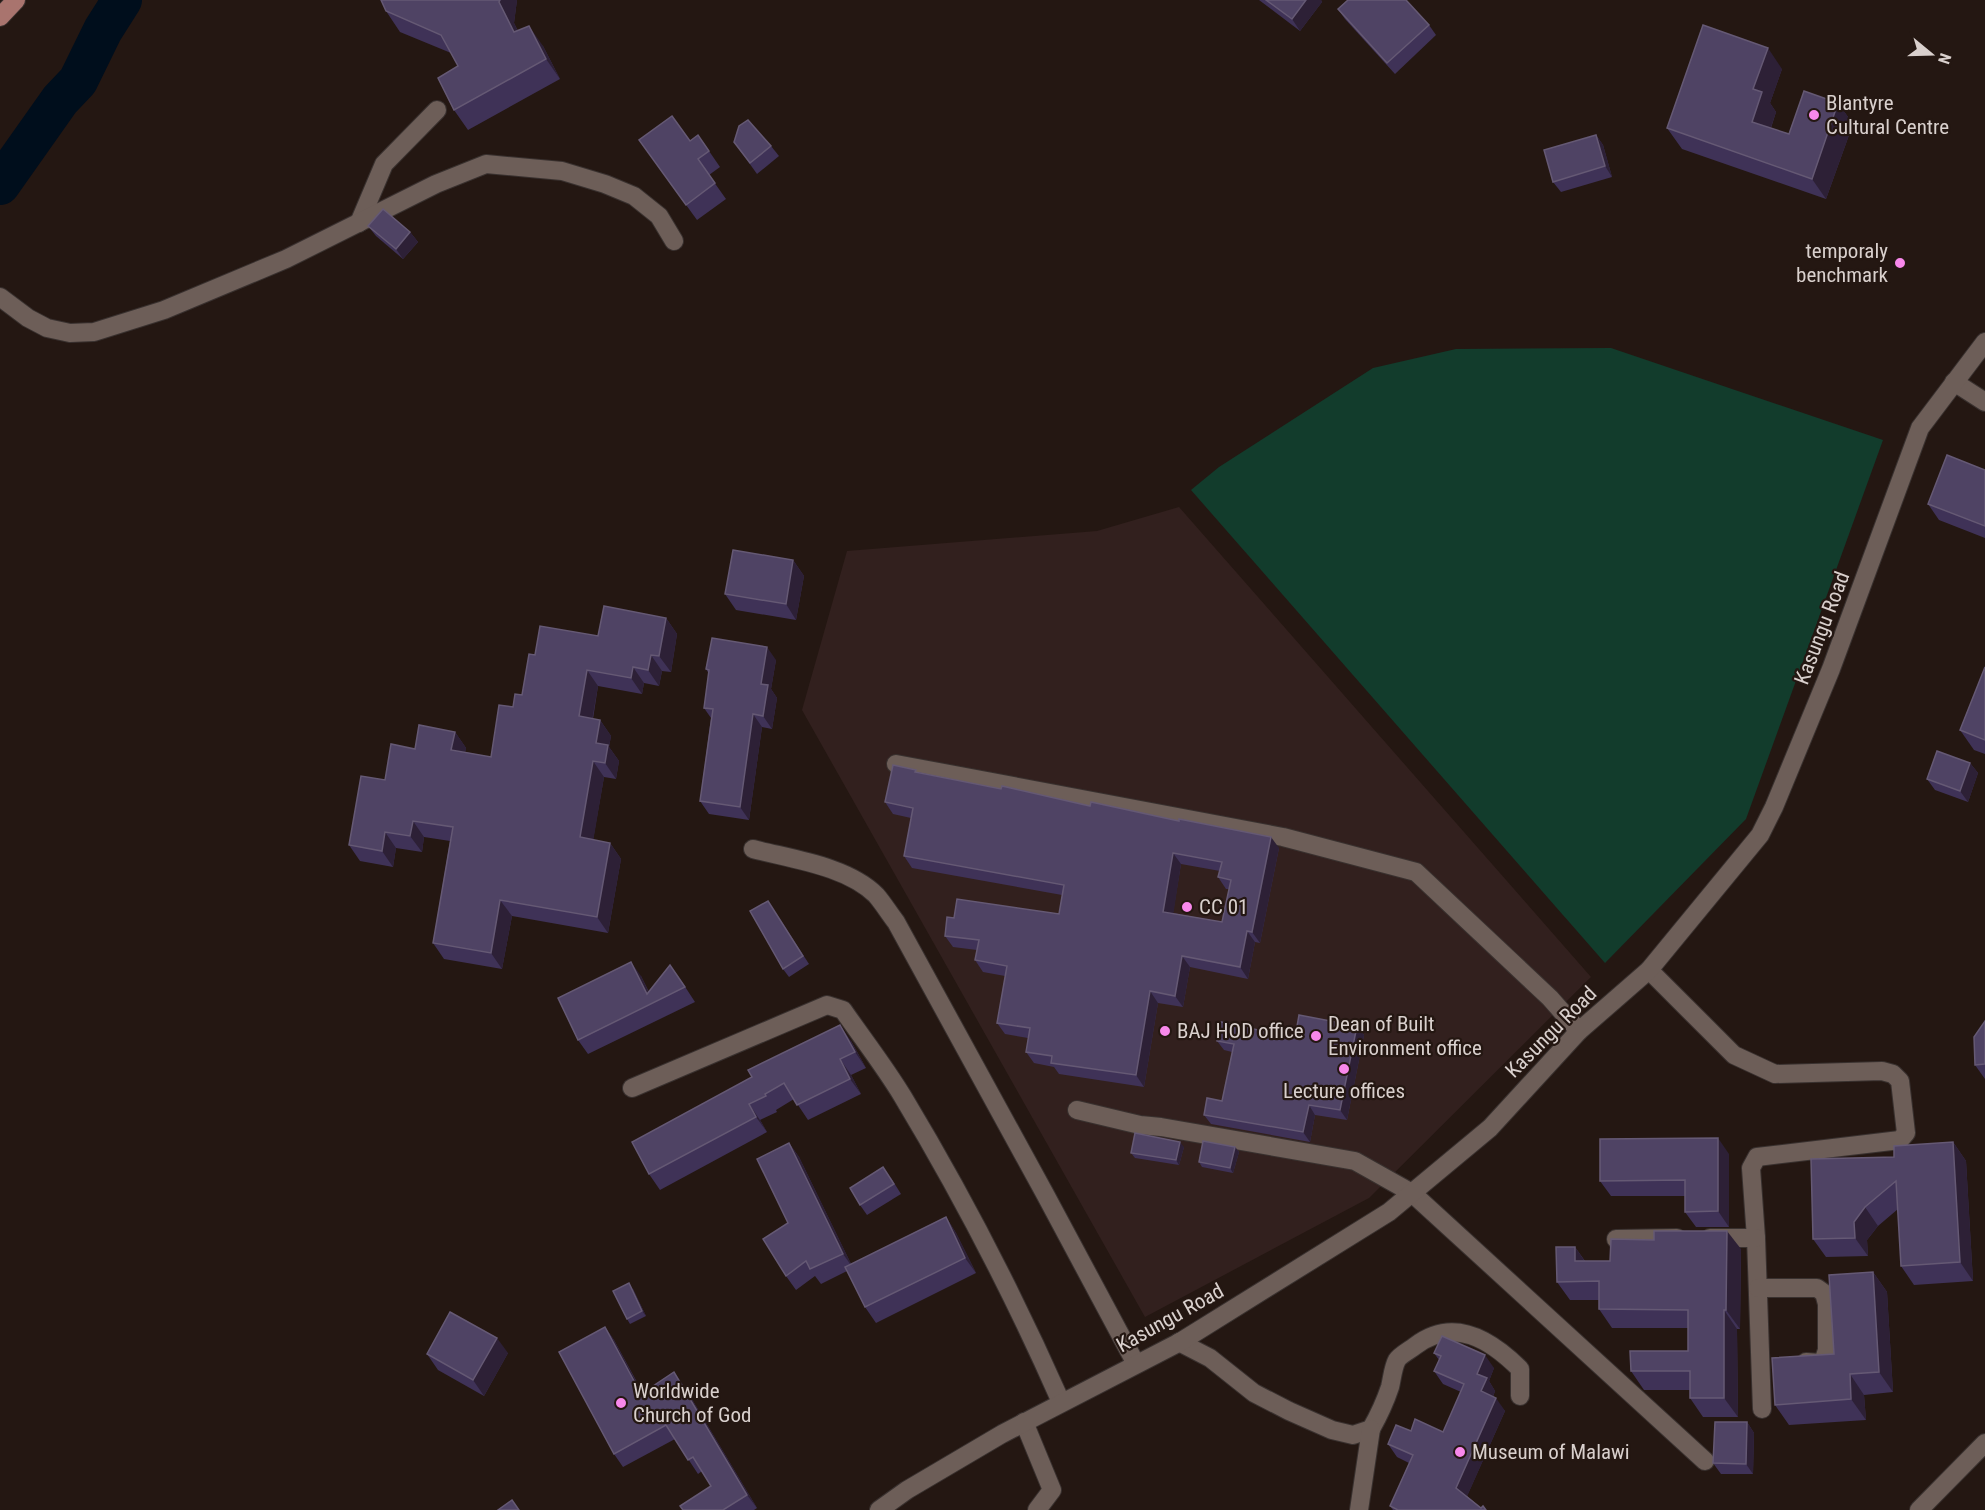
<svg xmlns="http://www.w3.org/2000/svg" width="1985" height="1510" font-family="'Roboto Condensed',sans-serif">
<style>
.education{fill:#32201e}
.green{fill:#123c2c}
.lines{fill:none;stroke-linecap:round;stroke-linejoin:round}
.river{stroke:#000e1c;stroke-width:40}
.minor-casing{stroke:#39312f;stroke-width:20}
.major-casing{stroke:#39312f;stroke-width:20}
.minor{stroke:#6d5e58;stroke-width:18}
.major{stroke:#a9746e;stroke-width:18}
.wall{fill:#3f3257;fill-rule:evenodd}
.shaded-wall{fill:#2d2036}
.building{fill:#4f4364;stroke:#655974;stroke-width:1.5;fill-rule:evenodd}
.poi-dot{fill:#f888eb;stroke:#241712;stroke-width:2}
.labels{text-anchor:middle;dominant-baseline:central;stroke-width:4.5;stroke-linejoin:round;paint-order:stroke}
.poi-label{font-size:21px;fill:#d9d0cd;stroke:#241712;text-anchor:start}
.street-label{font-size:21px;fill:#d9d0cd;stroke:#241712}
</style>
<rect width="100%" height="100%" fill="#241712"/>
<!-- education -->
<path class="education" d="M1179,507L1591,977L1369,1198L1145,1317L802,710L847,551L1097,531Z"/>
<!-- green -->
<path class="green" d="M1611,348L1883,440L1746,819L1605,963L1191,490L1219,467L1373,368L1456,349Z"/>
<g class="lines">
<!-- river -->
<path class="river" d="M0,185L60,100L78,81L103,30L122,0"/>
<defs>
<g id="minor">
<path d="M359,223L384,164L437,110"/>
<path d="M0,297L28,318L47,328L70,333L94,332L164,310L286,259L436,184L486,164L562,171L605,184L634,196L659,216L674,241"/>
<path d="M1954,382L1985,402"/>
<path d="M896,764L1283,837L1416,872L1550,998L1579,1031"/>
<path d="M753,849C791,859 847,866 876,895C883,903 889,913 896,922L1045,1194L1136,1364"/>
<path d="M1649,970L1734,1055L1775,1074L1882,1071L1893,1074L1900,1081L1906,1133L1900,1140L1757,1157L1751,1168L1756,1238L1762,1409"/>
<path d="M632,1088L827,1005L843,1010C863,1039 885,1067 903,1097C962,1195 1015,1298 1061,1402"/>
<path d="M1077,1110L1140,1125L1161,1127L1355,1161L1412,1193L1705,1461"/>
<path d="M1710,1238H1756"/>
<path d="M1616,1239L1677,1238"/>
<path d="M1758,1288H1817L1824,1293L1827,1304V1350L1824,1359L1820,1363L1806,1362"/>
<path d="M1179,1342L1210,1358L1254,1393L1289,1411L1332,1430L1353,1435L1371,1429C1379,1415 1385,1402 1390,1387C1392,1379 1393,1367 1397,1360C1400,1355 1410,1350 1415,1346C1454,1316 1491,1340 1520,1369V1396"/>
<path d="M1024,1422L1052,1490L1037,1510"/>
<path d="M879,1510L907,1490L1002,1434L1180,1342L1389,1212L1490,1128L1579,1031L1649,970L1760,835L1774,807L1831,669L1920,428L1985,342"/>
<path d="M1359,1510L1371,1429"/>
<path d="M1919,1510L1985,1443"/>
</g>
<path id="major" d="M0,17L16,0"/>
</defs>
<!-- minor casing -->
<use href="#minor" class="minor-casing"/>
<!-- major casing -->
<use href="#major" class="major-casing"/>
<!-- minor -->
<use href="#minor" class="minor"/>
<!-- major -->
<use href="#major" class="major"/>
</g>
<!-- wall -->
<g class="wall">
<path d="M381,0H517L514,23L518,31L543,46L560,79L468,130L454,110L458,66L451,53L400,32L386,11Z"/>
<path d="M1259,0H1321L1322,2L1300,31Z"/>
<path d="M1338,9L1429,25L1436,35L1395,74L1345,19Z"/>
<path d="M1782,69L1770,103L1776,112L1771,128L1789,134L1838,103L1853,124L1826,199L1682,149L1667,128Z"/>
<path d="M698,135L720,167L709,175L726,199L697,220L639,140L690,141Z"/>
<path d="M1596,135L1603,145L1612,177L1561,192L1553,182Z"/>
<path d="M734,142L771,146L779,156L757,174Z"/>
<path d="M368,226L410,232L418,242L403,259L376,236Z"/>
<path d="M1985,470V538L1939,520L1928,504Z"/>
<path d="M793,560L804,576L796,620L736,610L725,594Z"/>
<path d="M666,618L677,634L671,672L662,671L659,686L644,683L642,694L598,686L593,719L600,720L611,736L609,747L619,761L616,779L604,777L593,840L610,843L621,859L608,933L512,916L502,969L444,959L433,943L450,841L424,837L422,852L396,848L393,867L360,861L349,845L385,780L415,749L455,732L466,748L465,752L491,757L513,707L522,695L535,655Z"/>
<path d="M776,660L771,689L777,698L772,729L762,727L749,820L709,814L700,801L711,718L704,708L709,674L706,669Z"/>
<path d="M1985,667V754L1974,750L1960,730Z"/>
<path d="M1970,763L1978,773L1968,802L1935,790L1927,779Z"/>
<path d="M917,772L1279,848L1260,943L1255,942L1248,979L1190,967L1183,1007L1158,1003L1144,1087L1059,1074L1054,1067L1034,1063L1026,1052L1028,1038L1005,1034L997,1023L1005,976L983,972L975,960L977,950L953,947L945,936L954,918L1059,914L1062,895L912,868L904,856L911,818L893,814L885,802ZM1181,864L1220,871L1218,877L1226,889H1229L1222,922L1173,913Z"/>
<path d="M774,910L809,964L789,977L783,969Z"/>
<path d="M641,976L649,992L680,979L695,1002L588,1054L578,1040Z"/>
<path d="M1985,1021V1079L1975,1065Z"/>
<path d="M1357,1026L1364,1035L1347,1120L1315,1115L1310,1142L1211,1124L1204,1115L1222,1101L1232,1052L1224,1050L1217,1041L1295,1038Z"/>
<path d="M851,1041L866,1068L851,1075L861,1094L808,1120L794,1099L776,1110L777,1112L760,1120L767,1132L660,1190L649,1174L632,1142Z"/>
<path d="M1953,1142L1966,1161L1973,1281L1914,1285L1901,1266L1898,1209L1878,1226L1867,1240L1868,1256L1826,1257L1813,1239L1894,1157Z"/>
<path d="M789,1143L799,1157L851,1264L946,1217L956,1233L976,1273L876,1323L865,1307L847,1271L821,1284L815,1276L796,1290L786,1276L788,1223Z"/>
<path d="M1184,1147L1179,1165L1135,1158L1131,1153Z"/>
<path d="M1235,1147L1239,1152L1233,1173L1202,1167L1199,1162Z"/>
<path d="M1729,1154V1227H1696L1685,1212V1196H1611L1600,1181Z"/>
<path d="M891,1178L901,1194L867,1215L860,1205Z"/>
<path d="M1575,1247L1585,1261H1610L1741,1249L1740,1329H1737L1738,1417H1703L1690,1398V1390H1644L1631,1371L1688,1351V1328H1612L1599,1309V1300H1570L1557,1282Z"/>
<path d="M1873,1272L1887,1292L1893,1392L1864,1395L1866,1420L1789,1425L1775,1405L1834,1354Z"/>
<path d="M633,1289L646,1316L630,1324L627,1319Z"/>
<path d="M605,1327L614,1340L643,1393L684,1386L757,1508L754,1510H683L711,1486L702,1471L698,1474L675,1439L623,1467L614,1454Z"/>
<path d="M508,1353L484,1396L438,1370L427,1354Z"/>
<path d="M1434,1353L1494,1368L1489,1381L1495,1391L1493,1397L1505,1411L1467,1496L1481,1508L1486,1510H1393L1390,1506L1409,1463L1397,1457L1388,1444L1411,1431L1443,1432L1461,1392L1443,1384L1434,1371L1439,1360Z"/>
<path d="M1747,1422L1754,1433L1753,1474H1721L1713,1463Z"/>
</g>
<!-- shaded-wall -->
<g class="shaded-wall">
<path d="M500,0H517L514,23L528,53L514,32L499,2Z"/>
<path d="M1306,0H1321L1322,2L1300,31L1292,19Z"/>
<path d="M529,26L543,46L560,79L546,59Z"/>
<path d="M1768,48L1782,69L1770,103L1776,112L1766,142L1752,122L1753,89Z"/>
<path d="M1838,103L1853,124L1826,199L1812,179Z"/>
<path d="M1596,135L1603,145L1612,177L1605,166Z"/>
<path d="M410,232L418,242L403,259L396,249Z"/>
<path d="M793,560L804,576L796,620L786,604Z"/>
<path d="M666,618L677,634L671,672L659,656Z"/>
<path d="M767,647L776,660L771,689L777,698L772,729L763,716L761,684Z"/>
<path d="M651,655L662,671L659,686L648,670Z"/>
<path d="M633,667L644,683L642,694L631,678Z"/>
<path d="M587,670L598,686L590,732L579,716Z"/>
<path d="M753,714L762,727L749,820L740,807Z"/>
<path d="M600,720L611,736L609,747L619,761L616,779L605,763L596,743Z"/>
<path d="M455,732L466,748L463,766L451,750Z"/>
<path d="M593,761L604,777L591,854L580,837Z"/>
<path d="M1970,763L1978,773L1968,802L1960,791Z"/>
<path d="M413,821L424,837L422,852L410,836Z"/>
<path d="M385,832L396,848L393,867L382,851Z"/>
<path d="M1271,837L1279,848L1260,943L1252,932Z"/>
<path d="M610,843L621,859L608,933L597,917Z"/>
<path d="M1173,853L1181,864L1172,923L1163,912Z"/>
<path d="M500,900L512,916L502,969L491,953Z"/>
<path d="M1247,931L1255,942L1248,979L1240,967Z"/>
<path d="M1182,956L1190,967L1183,1007L1175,996Z"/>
<path d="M631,962L641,976L654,1003L647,994Z"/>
<path d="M1150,991L1158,1003L1144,1087L1136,1075Z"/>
<path d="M840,1025L851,1041L866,1068L855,1052Z"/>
<path d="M1357,1026L1364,1035L1347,1120L1340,1110Z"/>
<path d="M840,1059L851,1075L861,1094L850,1079Z"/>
<path d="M749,1104L760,1120L767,1132L756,1117Z"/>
<path d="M1309,1105L1315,1115L1310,1142L1303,1132Z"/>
<path d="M1718,1138L1729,1154V1227L1718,1211Z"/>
<path d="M1180,1142L1184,1147L1179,1165L1176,1160Z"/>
<path d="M1953,1142L1966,1161L1973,1281L1960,1262Z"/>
<path d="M789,1143L799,1157L853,1268L843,1254Z"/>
<path d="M1235,1147L1239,1152L1233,1173L1230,1168Z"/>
<path d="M1865,1207L1878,1226L1867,1240L1868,1256L1855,1238L1854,1222Z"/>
<path d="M946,1217L956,1233L976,1273L965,1258Z"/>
<path d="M1727,1231L1741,1249L1740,1329L1726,1310Z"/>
<path d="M1575,1247L1588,1266L1575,1261Z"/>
<path d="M1873,1272L1887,1292L1893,1392L1879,1372Z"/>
<path d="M629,1283L633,1289L646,1316L642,1311Z"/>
<path d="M1724,1310L1737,1329L1738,1417L1724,1398Z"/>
<path d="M605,1327L614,1340L650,1407L641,1394Z"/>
<path d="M497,1338L508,1353L484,1396L473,1380Z"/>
<path d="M1485,1355L1494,1368L1489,1381L1495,1391L1490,1404L1481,1391L1477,1374Z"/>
<path d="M674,1372L684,1386L757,1508L747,1495Z"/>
<path d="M1850,1374L1864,1395L1866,1420L1851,1399Z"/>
<path d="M1496,1398L1505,1411L1465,1501L1456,1488Z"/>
<path d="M1747,1422L1754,1433L1753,1474L1746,1464Z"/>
</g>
<!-- building -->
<g class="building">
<path d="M381,0H500L499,2L514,32L529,26L546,59L454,110L438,78L458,66L441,35L386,11Z"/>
<path d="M1266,0H1306L1292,19Z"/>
<path d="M1348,0H1406L1429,25L1387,63L1338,9Z"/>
<path d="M1703,25L1768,48L1753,89L1762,92L1752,122L1789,134L1804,91L1838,103L1812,179L1667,128Z"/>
<path d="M672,116L690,141L698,135L709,151L698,159L715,183L686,205L639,140Z"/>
<path d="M748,120L771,146L750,163L734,142L739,126Z"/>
<path d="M1596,135L1605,166L1553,182L1544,150Z"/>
<path d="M383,209L410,232L396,249L368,226Z"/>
<path d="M1947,455L1985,470V526L1928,504Z"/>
<path d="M733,550L793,560L786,604L725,594Z"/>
<path d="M604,606L666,618L659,656L651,655L648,670L633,667L631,678L587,670L579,716L600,720L596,743L608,745L605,763L593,761L580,837L610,843L597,917L500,900L491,953L433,943L453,827L413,821L410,836L385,832L382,851L349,845L361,776L385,780L391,744L415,749L419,725L455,732L451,750L491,757L499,705L513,707L515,694L522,695L529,654L535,655L540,626L598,636Z"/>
<path d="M712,638L767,647L761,684L768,685L763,716L753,714L740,807L700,801L713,709L704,708L709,670L706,669Z"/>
<path d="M1985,667V740L1960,730Z"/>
<path d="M1937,751L1970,763L1960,791L1927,779Z"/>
<path d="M893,765L916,770L915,772L1001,789L1002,786L1090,806L1091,802L1179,821V819L1271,837L1252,932L1247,931L1240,967L1182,956L1175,996L1150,991L1136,1075L1051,1063L1052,1056L1026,1052L1030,1028L997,1023L1007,966L975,960L979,940L945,936L947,917L954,918L957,899L1059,914L1064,885L904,856L913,808L885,802ZM1173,853L1222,862L1218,877L1231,880L1222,922L1163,912Z"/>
<path d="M768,901L803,956L783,969L750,911Z"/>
<path d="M631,962L647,994L670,965L685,987L578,1040L558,998Z"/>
<path d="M1299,1015L1357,1026L1340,1110L1309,1105L1303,1132L1204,1115L1207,1098L1222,1101L1234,1044L1217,1041L1221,1022L1295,1038Z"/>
<path d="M1985,1021V1064L1975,1065L1974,1037Z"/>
<path d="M840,1025L855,1052L840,1059L850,1079L797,1105L784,1083L765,1094L766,1096L749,1104L756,1117L649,1174L632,1142L752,1077L748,1070Z"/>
<path d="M1135,1133L1180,1142L1176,1160L1131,1153Z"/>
<path d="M1718,1138V1211L1685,1212V1180L1600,1181V1139Z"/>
<path d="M1203,1141L1235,1147L1230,1168L1199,1162Z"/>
<path d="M1953,1142L1960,1262L1901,1266L1896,1181L1865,1207L1854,1222L1855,1238L1813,1239L1811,1159L1894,1157V1146Z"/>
<path d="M789,1143L843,1254L810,1269L806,1261L786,1276L763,1239L788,1223L757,1159Z"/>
<path d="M883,1167L894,1184L860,1205L850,1188Z"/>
<path d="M946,1217L965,1258L865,1307L845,1267Z"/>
<path d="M1654,1231H1727L1726,1310H1724V1398H1690V1371H1631L1630,1351H1688V1310L1599,1309V1281L1557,1282L1556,1247H1575V1261H1610L1611,1239L1654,1240Z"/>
<path d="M1873,1272L1879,1372L1850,1374L1851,1399L1775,1405L1772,1358L1834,1354L1829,1275Z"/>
<path d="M629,1283L642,1311L627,1319L613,1291Z"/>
<path d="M450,1312L497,1338L473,1380L427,1354Z"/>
<path d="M605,1327L641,1394L674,1372L747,1495L723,1510H683L680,1506L711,1486L693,1457L688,1460L666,1425L614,1454L559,1352Z"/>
<path d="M1442,1336L1485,1355L1477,1374L1487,1378L1481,1391L1496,1398L1456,1488L1481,1508L1483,1506L1486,1510H1398L1390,1506L1413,1455L1388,1444L1396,1425L1411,1431L1415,1419L1443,1432L1464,1384L1434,1371L1441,1356L1434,1353Z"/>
<path d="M1715,1422H1747L1746,1464L1713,1463Z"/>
<path d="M512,1500L519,1510H498Z"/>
</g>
<!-- markers -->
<g class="poi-dot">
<circle cx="1814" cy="115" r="6"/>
<circle cx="1900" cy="263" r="6"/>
<circle cx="1187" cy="907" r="6"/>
<circle cx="1165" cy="1031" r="6"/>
<circle cx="1316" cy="1036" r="6"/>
<circle cx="1344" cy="1069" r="6"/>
<circle cx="621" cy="1403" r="6"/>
<circle cx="1460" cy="1452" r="6"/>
</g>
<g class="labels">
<!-- poi labels -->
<g class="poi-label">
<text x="1826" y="103">Blantyre<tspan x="1826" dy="24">Cultural Centre</tspan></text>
<text x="1888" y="251" text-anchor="end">temporaly<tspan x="1888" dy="24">benchmark</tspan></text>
<text x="1199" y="907">CC 01</text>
<text x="1328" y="1024">Dean of Built<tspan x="1328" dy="24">Environment office</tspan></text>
<text x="1177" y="1031">BAJ HOD office</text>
<text x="1344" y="1091" text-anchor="middle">Lecture offices</text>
<text x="633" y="1391">Worldwide<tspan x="633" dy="24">Church of God</tspan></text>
<text x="1472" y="1452">Museum of Malawi</text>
</g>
<!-- street labels -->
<g class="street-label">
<text transform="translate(1822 628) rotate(-69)">Kasungu Road</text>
<text transform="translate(1551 1032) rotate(-45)">Kasungu Road</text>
<text transform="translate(1170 1318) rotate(-29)">Kasungu Road</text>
</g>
</g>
<!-- north arrow -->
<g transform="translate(1931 54) rotate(109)" stroke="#241712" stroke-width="4.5" paint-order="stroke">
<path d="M0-4.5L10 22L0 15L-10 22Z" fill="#d9d0cd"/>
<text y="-9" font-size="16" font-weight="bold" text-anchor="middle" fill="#d9d0cd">N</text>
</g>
</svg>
